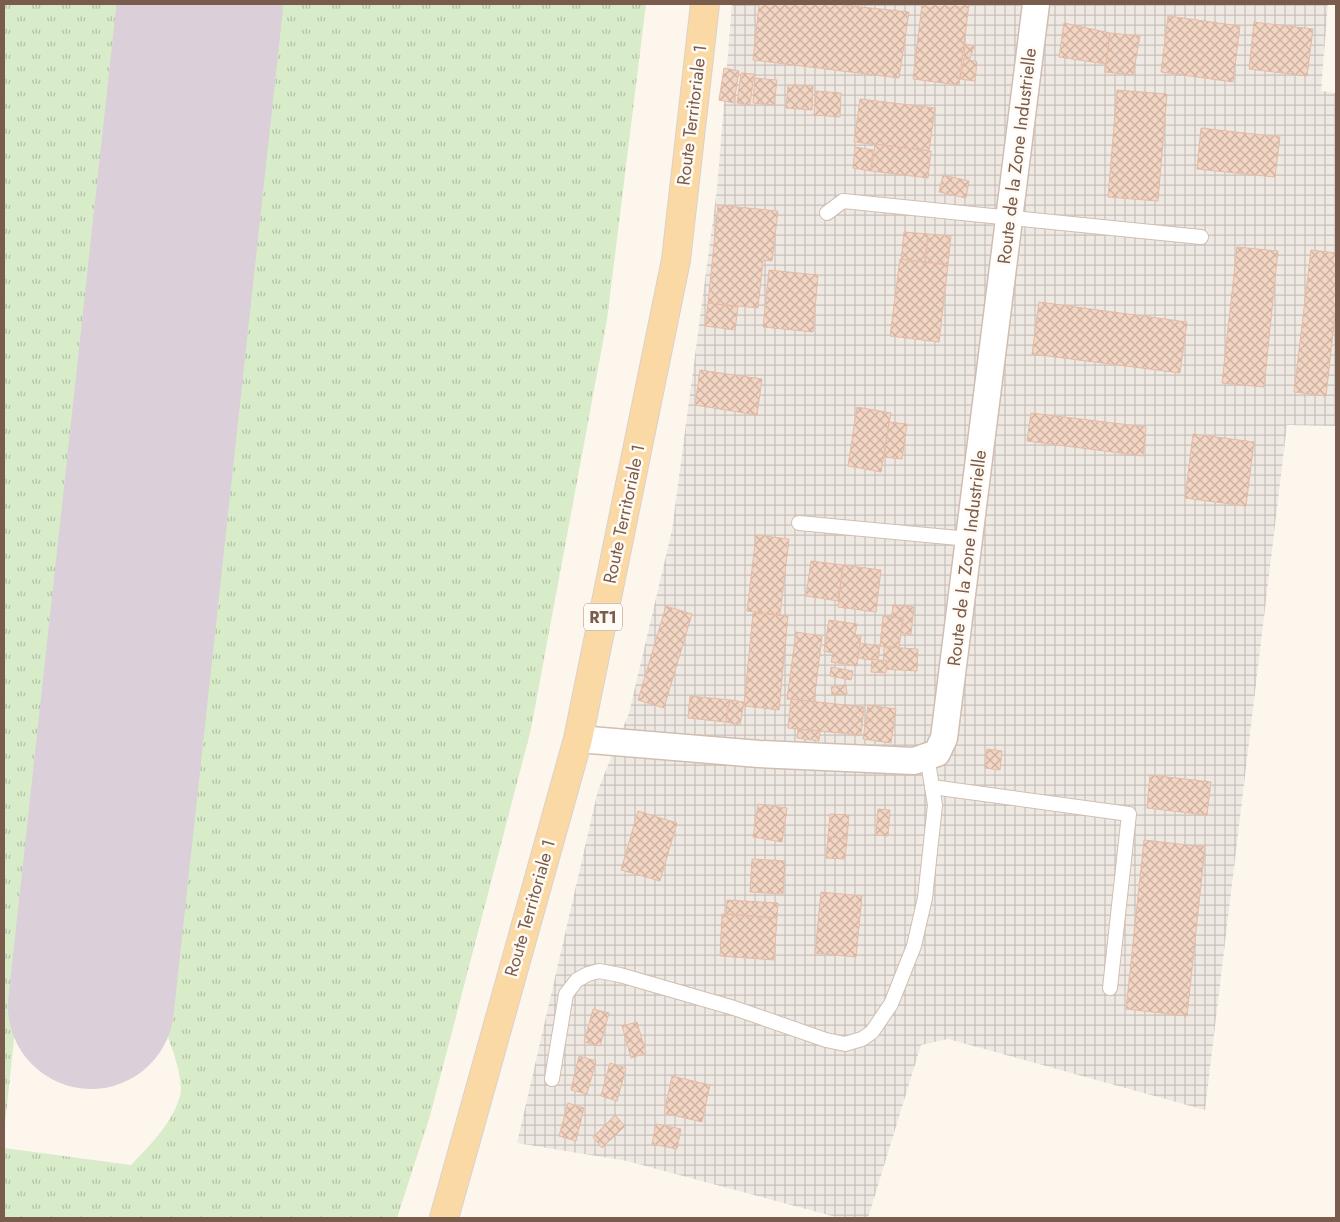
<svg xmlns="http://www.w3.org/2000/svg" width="1340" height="1222" font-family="Jost,sans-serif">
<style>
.industrial{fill:url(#industrial-grid)}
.grass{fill:url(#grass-tufts)}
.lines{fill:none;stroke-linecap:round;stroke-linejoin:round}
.runway{stroke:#dbcfda;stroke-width:166}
.building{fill:url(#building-cross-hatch);stroke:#e6bba3}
.lane-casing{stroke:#d1beb0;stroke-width:16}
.street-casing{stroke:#d1beb0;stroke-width:29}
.primary-casing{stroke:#dad1cd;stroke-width:30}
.lane{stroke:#fff;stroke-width:14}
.street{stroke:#fff;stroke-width:26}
.primary{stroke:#fbd9a5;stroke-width:28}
.labels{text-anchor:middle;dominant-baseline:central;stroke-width:5;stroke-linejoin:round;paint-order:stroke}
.shield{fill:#fffaf3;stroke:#a28b7f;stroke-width:1}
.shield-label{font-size:16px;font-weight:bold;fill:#7a5c4d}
.street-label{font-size:18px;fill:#7a5c4d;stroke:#fffaf3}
</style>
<defs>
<pattern id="industrial-grid" width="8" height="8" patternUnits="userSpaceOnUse" patternTransform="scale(1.25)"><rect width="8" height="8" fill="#efe9e4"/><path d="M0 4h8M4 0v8" fill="none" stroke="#c7c0bb"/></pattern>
<pattern id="grass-tufts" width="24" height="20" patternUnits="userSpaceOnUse" patternTransform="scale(1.25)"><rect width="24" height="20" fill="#d8ecc9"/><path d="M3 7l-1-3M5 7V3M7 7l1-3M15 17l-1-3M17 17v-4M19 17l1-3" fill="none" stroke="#b4c2a5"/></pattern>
<pattern id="building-cross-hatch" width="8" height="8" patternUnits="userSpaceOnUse" patternTransform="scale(1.25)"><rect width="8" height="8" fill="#f3d5c3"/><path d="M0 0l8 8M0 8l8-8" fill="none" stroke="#cab0a1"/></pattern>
</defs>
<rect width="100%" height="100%" fill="#fdf6ec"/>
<!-- industrial -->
<path class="industrial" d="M732,4H1328L1321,91L1336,93V426L1287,425L1205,1110L948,1039L921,1045L868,1218H840L627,1161L517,1143L598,790L629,713L672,530L717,189Z"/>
<!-- grass -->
<g class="grass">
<path d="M4,4H125L4,1133Z"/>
<path d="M242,4H646L607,320L531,729L430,1116L397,1218H4V1148L131,1165C150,1145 172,1124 180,1096C187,1074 154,1003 145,979Z"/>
</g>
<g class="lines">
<!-- runway -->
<path class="runway" d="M91,1006L200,4"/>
</g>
<!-- building -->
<g class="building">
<path d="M759,4H833L909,12L899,78L753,60Z"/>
<path d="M922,4H969L959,85L913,79Z"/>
<path d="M1168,16L1240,26L1233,82L1161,72Z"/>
<path d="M1254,22L1313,29L1307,76L1249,69Z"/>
<path d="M1064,23L1110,33L1106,64L1059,57Z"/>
<path d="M1110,33L1140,36L1133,75L1105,72Z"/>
<path d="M965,44L974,46L970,59L964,58Z"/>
<path d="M964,58L977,62L975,81L960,79Z"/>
<path d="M724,68L739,71L734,103L719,100Z"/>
<path d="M741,73L754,74L750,105L737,103Z"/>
<path d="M755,78L777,80L774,105L753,103Z"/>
<path d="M788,85L813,86L812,110L786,108Z"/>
<path d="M1117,90L1167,94L1158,201L1108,197Z"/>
<path d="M816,91L841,93L840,117L814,115Z"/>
<path d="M860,99L935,108L929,151L854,142Z"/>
<path d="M1201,128L1280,137L1275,177L1197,169Z"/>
<path d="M875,144L931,151L928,178L871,171Z"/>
<path d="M855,147L873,150L871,171L853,168Z"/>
<path d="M943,175L969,181L966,198L939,192Z"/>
<path d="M718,205L778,211L772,261L763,260L758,308L708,303Z"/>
<path d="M904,232L928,234L925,262L901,260Z"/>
<path d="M928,234L951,236L948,265L925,262Z"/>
<path d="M1237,247L1278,251L1264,387L1222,383Z"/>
<path d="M1311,250L1336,253V306L1326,396L1294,392Z"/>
<path d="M900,259L948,265L939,342L890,336Z"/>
<path d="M769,270L818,275L813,332L763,327Z"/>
<path d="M1039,302L1187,322L1180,373L1032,354Z"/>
<path d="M708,303L738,307L735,330L705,326Z"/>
<path d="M700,370L762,379L757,415L695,405Z"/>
<path d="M857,407L891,413L881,472L848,466Z"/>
<path d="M1031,413L1146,427L1143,456L1027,441Z"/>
<path d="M889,422L907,424L902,459L884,457Z"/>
<path d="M1193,434L1254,442L1246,506L1185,498Z"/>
<path d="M756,535L789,539L780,615L747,611Z"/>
<path d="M811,561L843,565L838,601L806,596Z"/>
<path d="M843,565L881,570L876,612L838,607Z"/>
<path d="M893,605L914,607L911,634L890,632Z"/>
<path d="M666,606L692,614L664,708L638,700Z"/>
<path d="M753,613L788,616L779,710L744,706Z"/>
<path d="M883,616L903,618L899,648L880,646Z"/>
<path d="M829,620L857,624L855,635L861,636L857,666L831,662L833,653L824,651Z"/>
<path d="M796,632L822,636L814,702L787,699Z"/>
<path d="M860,643L880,646L878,661L858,658Z"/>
<path d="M884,647L918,649L917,671L883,669Z"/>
<path d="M872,659L887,661L886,673L871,672Z"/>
<path d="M831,667L853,671L851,680L830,676Z"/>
<path d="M846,685L847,694L832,695L831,687Z"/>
<path d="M690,696L730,700L726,722L688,718Z"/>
<path d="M791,699L864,707L861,735L788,728Z"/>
<path d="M730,700L744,702L740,725L726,722Z"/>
<path d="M868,705L896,709L891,743L863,739Z"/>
<path d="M798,729L820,731L819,741L797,738Z"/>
<path d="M987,749L1002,751L1000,770L985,768Z"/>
<path d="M1150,775L1211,782L1207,815L1147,808Z"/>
<path d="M758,804L787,808L782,842L753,837Z"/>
<path d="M878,809L890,810L888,836L876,835Z"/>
<path d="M638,811L677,823L660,881L621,870Z"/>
<path d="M830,814L849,815L847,839L828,837Z"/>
<path d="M828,837L847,839L845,859L826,858Z"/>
<path d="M1144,840L1205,847L1187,1016L1126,1009Z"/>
<path d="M752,859L785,861L783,894L750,892Z"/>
<path d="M821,892L862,896L856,957L815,953Z"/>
<path d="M727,900L778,903L777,918L726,914Z"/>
<path d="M722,914L777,918L774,960L720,956Z"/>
<path d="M593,1009L609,1013L600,1046L584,1042Z"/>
<path d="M637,1022L646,1053L631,1058L622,1026Z"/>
<path d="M579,1056L596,1061L587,1094L571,1090Z"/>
<path d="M610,1063L626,1068L617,1101L601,1096Z"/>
<path d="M672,1076L710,1085L702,1122L664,1113Z"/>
<path d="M568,1103L584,1108L576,1141L559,1136Z"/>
<path d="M615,1115L625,1126L602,1148L593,1137Z"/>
<path d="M656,1124L681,1129L677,1149L652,1144Z"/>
</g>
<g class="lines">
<defs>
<g id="lane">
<path d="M827,213L843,201L1201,237"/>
<path d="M799,523L969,539"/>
<path d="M932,787L1129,814L1110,988"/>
<path d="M552,1079L566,994L577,980L588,974L599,971L620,975L734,1008L826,1040L845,1044L862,1039L872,1032L891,1004L914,946L925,898L935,805L927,756"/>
</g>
<path id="street" d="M578,739L759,754L914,761L937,753L944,738L1036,4"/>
<path id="primary" d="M444,1218L578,739L676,260L705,4"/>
</defs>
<!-- lane casing -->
<use href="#lane" class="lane-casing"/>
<!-- street casing -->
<use href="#street" class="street-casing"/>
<!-- primary casing -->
<use href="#primary" class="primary-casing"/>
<!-- lane -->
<use href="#lane" class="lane"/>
<!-- street -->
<use href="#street" class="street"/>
<!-- primary -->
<use href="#primary" class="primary"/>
</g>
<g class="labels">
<!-- shield labels -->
<rect class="shield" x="584" y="603.5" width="38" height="27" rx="4"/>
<g class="shield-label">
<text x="603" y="617">RT1</text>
</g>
<!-- street labels -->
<g class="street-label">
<text transform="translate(692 115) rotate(-83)">Route Territoriale 1</text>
<text transform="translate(1017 156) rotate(-83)">Route de la Zone Industrielle</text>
<text transform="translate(624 514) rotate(-78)">Route Territoriale 1</text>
<text transform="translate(967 558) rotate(-83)">Route de la Zone Industrielle</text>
<text transform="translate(530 908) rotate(-74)">Route Territoriale 1</text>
</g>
</g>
<!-- border -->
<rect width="1340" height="1222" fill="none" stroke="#7a5c4d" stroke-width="10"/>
</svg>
